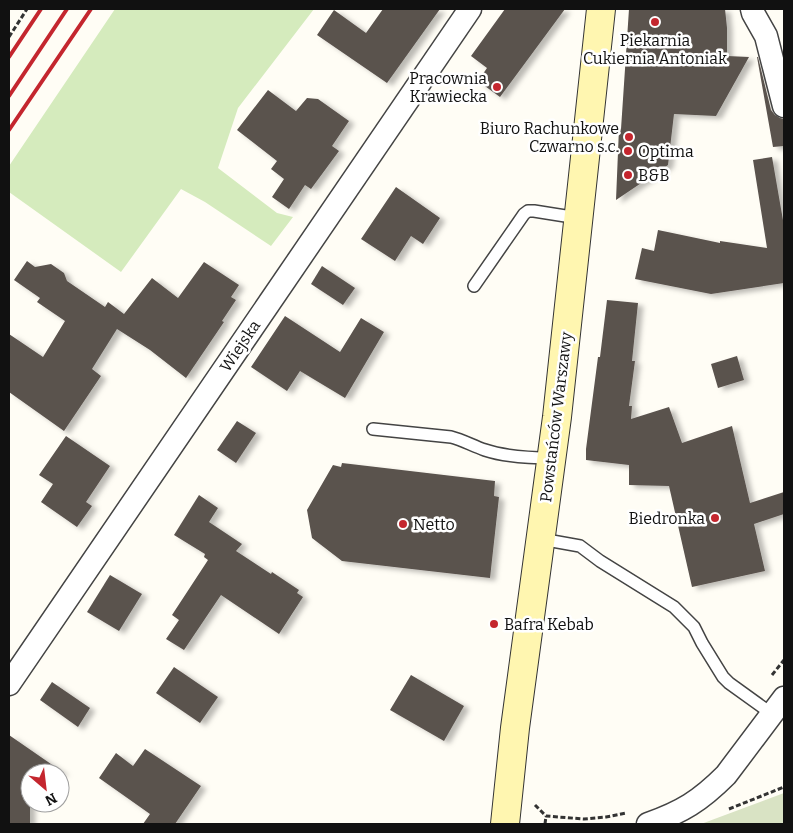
<svg xmlns="http://www.w3.org/2000/svg" width="793" height="833" font-family="Bitter,serif">
<style>
.green{fill:#d5ebbd}
.cemetery{fill:#d9e3c4}
.building{fill:#5a524d;filter:url(#shadow)}
.lines{fill:none;stroke-linecap:round;stroke-linejoin:round}
.lane-casing{stroke:#444;stroke-width:14}
.street-casing{stroke:#444;stroke-width:25}
.secondary-casing{stroke:#333;stroke-width:30}
.path{stroke:#333;stroke-width:3;stroke-dasharray:5 2.5;stroke-linecap:butt}
.lane{stroke:#fff;stroke-width:11}
.street{stroke:#fff;stroke-width:22}
.secondary{stroke:#fff6b0;stroke-width:28}
.rail{stroke:#c4262e;stroke-width:4}
.poi-dot{fill:#c4262e;stroke:#fff;stroke-width:2}
.labels{text-anchor:middle;dominant-baseline:central;stroke-width:5;stroke-linejoin:round;paint-order:stroke}
.poi-label{font-size:16px;fill:#111;stroke:#fff;text-anchor:start}
.street-label{font-size:16px;fill:#111;stroke:#fff}
</style>
<defs>
<filter id="shadow"><feDropShadow dx="5.5" dy="3" stdDeviation="2.5" flood-color="#0004"/></filter>
</defs>
<rect width="100%" height="100%" fill="#fffdf5"/>
<!-- green -->
<path class="green" d="M115,9H314L238,108L218,168L277,213L293,217L271,246L205,202L181,189L121,272L9,192V166Z"/>
<!-- cemetery -->
<path class="cemetery" d="M784,793V824H701Z"/>
<!-- building -->
<g class="building">
<path d="M383,9H440L387,83L317,35L334,10L366,33Z"/>
<path d="M505,9H565L500,97L478,81L487,68L471,56Z"/>
<path d="M629,9H725L727,28V56L749,57L716,116L674,114L668,165L616,200L619,128L621,129Z"/>
<path d="M757,57H758L771,110L775,115L780,118L784,119V146L773,147Z"/>
<path d="M268,90L296,111L307,98L318,99L349,121L332,146L339,151L311,189L305,185L289,209L272,197L284,179L271,169L277,161L237,130Z"/>
<path d="M772,157L784,226V283L711,294L635,279L642,248L654,251L658,230L720,243V241L767,248L753,160Z"/>
<path d="M396,187L440,218L423,244L411,236L395,261L361,239Z"/>
<path d="M27,261L35,267L51,264L64,273L67,281L105,307L108,302L124,314L152,278L178,298L204,262L239,285L231,297L236,300L222,321L224,322L186,378L150,350L117,329L92,369L101,376L64,431L9,392V334L43,357L65,321L37,302L40,298L14,280Z"/>
<path d="M322,266L355,288L343,305L311,284Z"/>
<path d="M607,300L638,303L632,361H635L629,406H632L631,419L669,407L682,443L732,426L750,503L784,492V514L754,524L765,571L692,587L669,486L629,485V465L586,460V449L598,357H600Z"/>
<path d="M285,316L340,352L361,318L384,332L345,398L300,371L287,391L251,367Z"/>
<path d="M737,356L744,380L718,388L711,364Z"/>
<path d="M237,421L256,433L236,463L217,450Z"/>
<path d="M66,436L110,466L86,502L92,506L77,527L41,502L53,484L39,475Z"/>
<path d="M342,463L495,481L494,496L499,497L490,578L342,561L312,538L307,510L333,465L341,467Z"/>
<path d="M199,495L218,508L209,522L242,544L236,551L271,574L272,572L299,590L297,593L303,597L279,634L221,595L184,650L166,639L179,620L172,615L208,560L204,557L205,554L174,535Z"/>
<path d="M110,575L142,594L119,631L87,612Z"/>
<path d="M174,667L218,697L200,723L156,693Z"/>
<path d="M411,675L464,706L444,741L390,710Z"/>
<path d="M52,682L90,708L78,727L40,700Z"/>
<path d="M9,735L64,773H30V824H9Z"/>
<path d="M145,749L201,786L175,824H143L150,814L99,778L116,753L133,766Z"/>
</g>
<g class="lines">
<defs>
<g id="lane">
<path d="M474,286L524,214L528,211H534L578,218"/>
<path d="M373,429L451,437C463,440 473,446 485,450C506,457 529,458 552,458"/>
<path d="M541,539L580,546L600,561L674,607L694,627L702,643L723,677L729,683L772,714"/>
</g>
<g id="street">
<path d="M752,9L753,13L766,36L784,106"/>
<path d="M9,684L470,9"/>
<path d="M648,824C682,812 700,801 726,775L784,698"/>
</g>
<path id="secondary" d="M505,824L515,728L557,417L601,9"/>
</defs>
<!-- lane casing -->
<use href="#lane" class="lane-casing"/>
<!-- street casing -->
<use href="#street" class="street-casing"/>
<!-- secondary casing -->
<use href="#secondary" class="secondary-casing"/>
<!-- path -->
<g class="path">
<path d="M9,37L27,9"/>
<path d="M772,675L784,660"/>
<path d="M535,805L546,816L584,819L606,817L626,813"/>
<path d="M729,809L784,787"/>
<path d="M545,824L546,816"/>
</g>
<!-- lane -->
<use href="#lane" class="lane"/>
<!-- street -->
<use href="#street" class="street"/>
<!-- secondary -->
<use href="#secondary" class="secondary"/>
<!-- rail -->
<g class="rail">
<path d="M9,57L41,9"/>
<path d="M9,96L67,9"/>
<path d="M9,130L91,9"/>
</g>
</g>
<!-- markers -->
<g class="poi-dot">
<circle cx="655" cy="22" r="5"/>
<circle cx="497" cy="87" r="5"/>
<circle cx="629" cy="137" r="5"/>
<circle cx="628" cy="151" r="5"/>
<circle cx="628" cy="175" r="5"/>
<circle cx="715" cy="518" r="5"/>
<circle cx="403" cy="524" r="5"/>
<circle cx="494" cy="624" r="5"/>
</g>
<g class="labels">
<!-- poi labels -->
<g class="poi-label">
<text x="655" y="40" text-anchor="middle">Piekarnia<tspan x="655" dy="18">Cukiernia Antoniak</tspan></text>
<text x="487" y="78" text-anchor="end">Pracownia<tspan x="487" dy="18">Krawiecka</tspan></text>
<text x="619" y="128" text-anchor="end">Biuro Rachunkowe<tspan x="619" dy="18">Czwarno s.c.</tspan></text>
<text x="638" y="151">Optima</text>
<text x="638" y="175">B&amp;B</text>
<text x="705" y="518" text-anchor="end">Biedronka</text>
<text x="413" y="524">Netto</text>
<text x="504" y="624">Bafra Kebab</text>
</g>
<!-- street labels -->
<g class="street-label">
<text transform="translate(240 346) rotate(-56)">Wiejska</text>
<text transform="translate(556 417) rotate(-83)">Powstańców Warszawy</text>
</g>
</g>
<!-- border -->
<rect width="793" height="833" fill="none" stroke="#111111" stroke-width="20"/>
<!-- north arrow -->
<g transform="translate(45 788) rotate(152)"><circle r="24" fill="#ffffff" stroke="#a0a0a0"/>
<path d="M0-4L9 19L0 12L-9 19Z" fill="#c4262e"/>
<text y="-8" font-size="14" font-weight="bold" text-anchor="middle" fill="#111111">N</text>
</g>
</svg>
